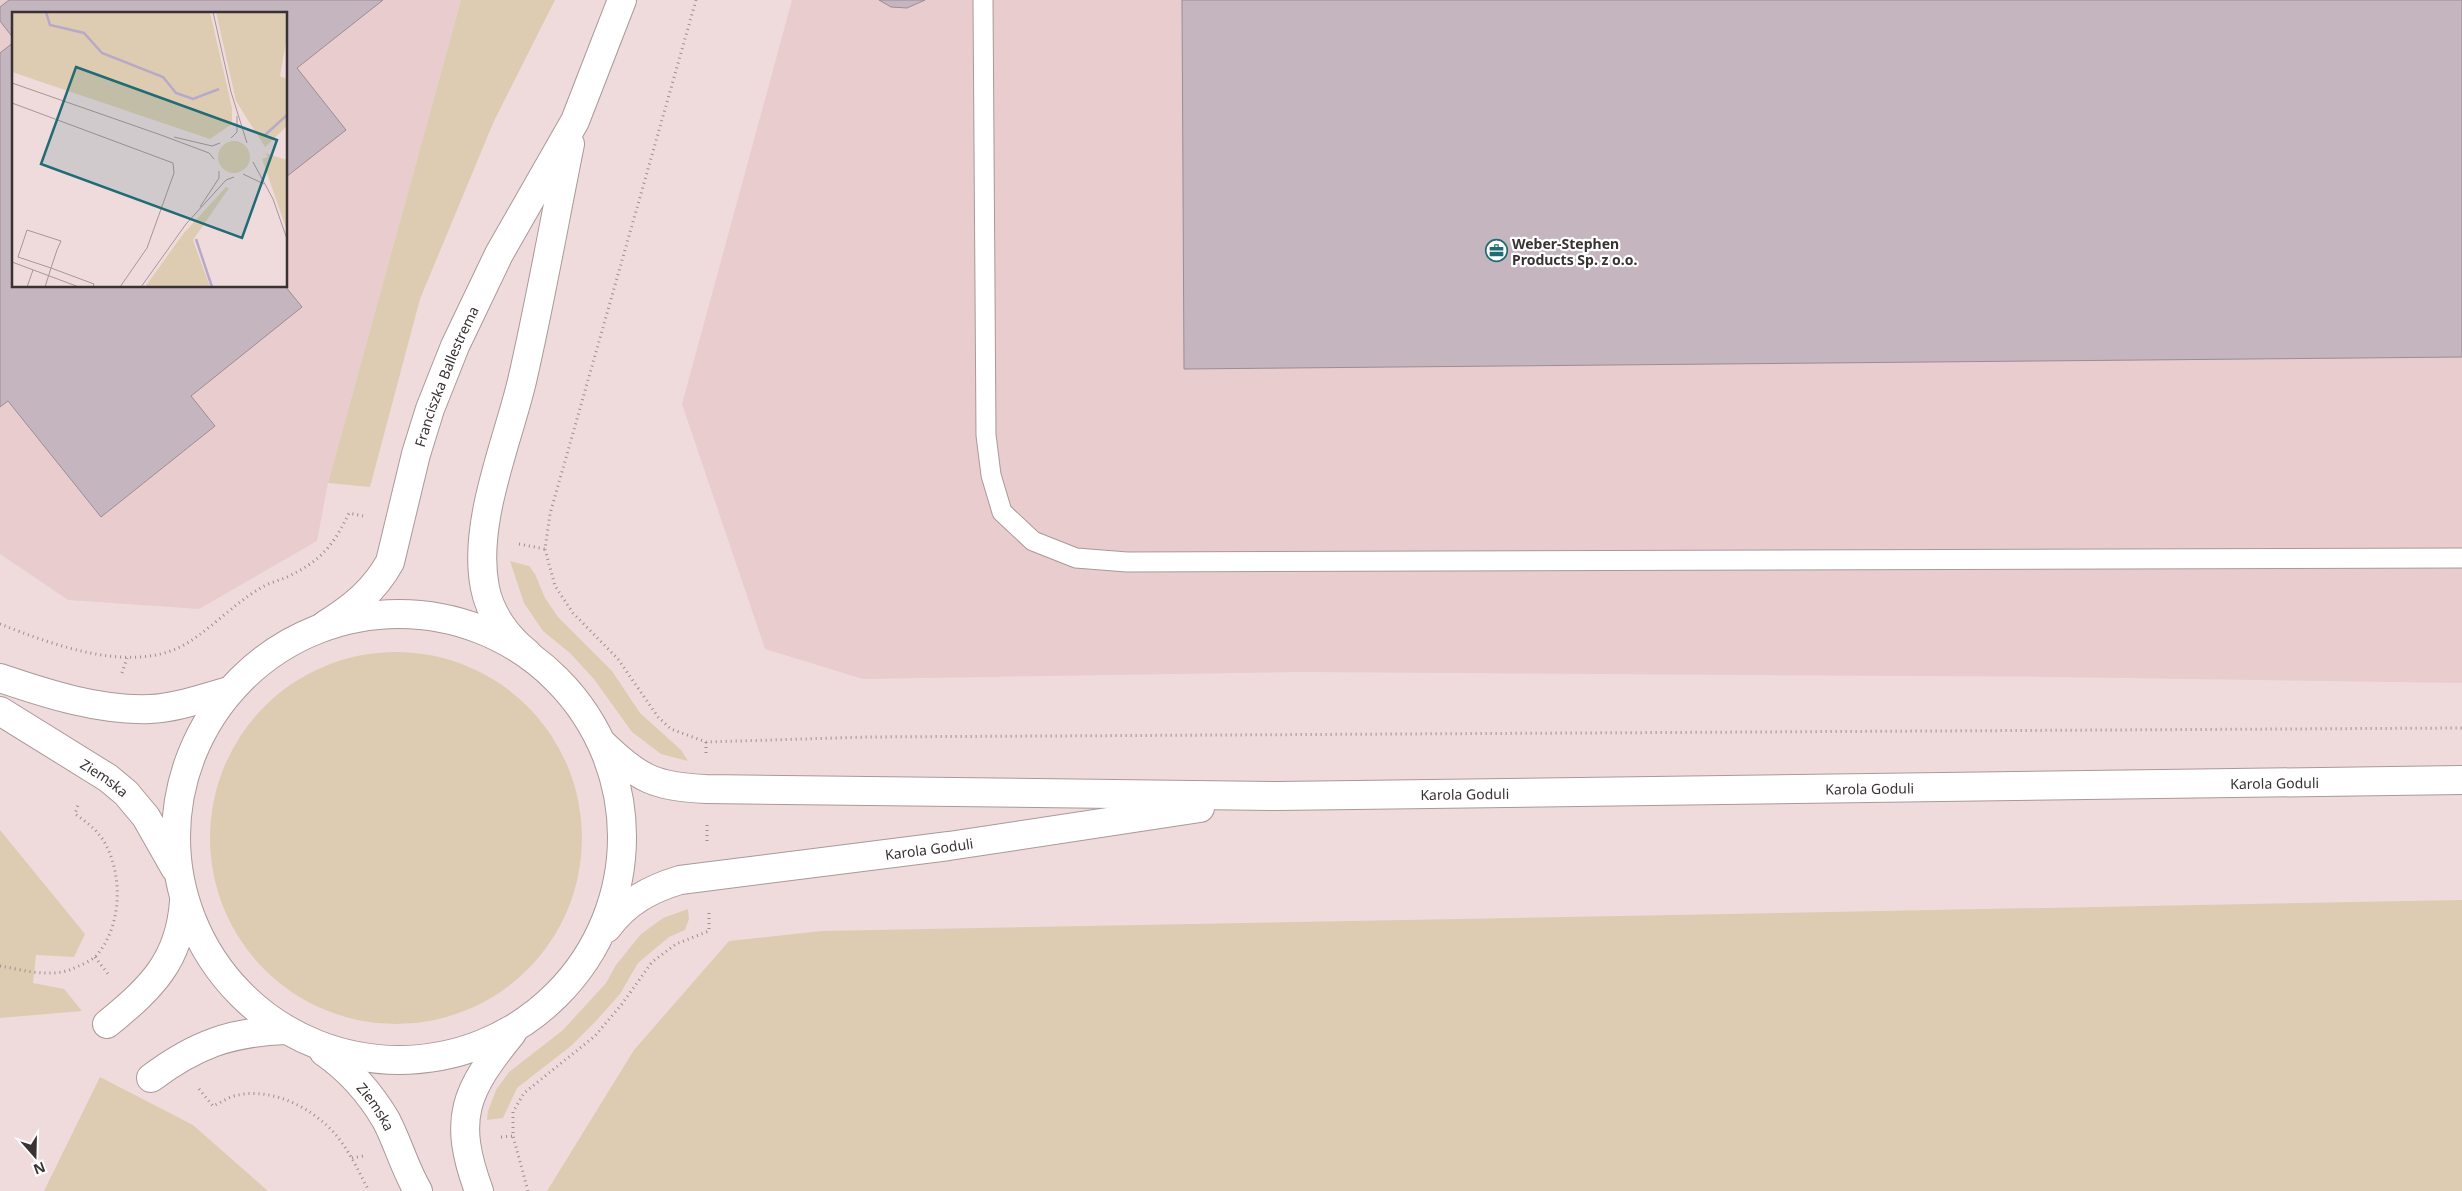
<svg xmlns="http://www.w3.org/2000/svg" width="2462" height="1191" font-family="'Noto Sans',sans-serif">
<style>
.built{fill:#e9ccce;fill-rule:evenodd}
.green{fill:#ddccb1}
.building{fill:#c5b5bf;stroke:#9b8c95}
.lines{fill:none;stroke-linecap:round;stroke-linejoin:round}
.service-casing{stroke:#ab9899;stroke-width:21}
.minor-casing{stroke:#ab9899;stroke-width:30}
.tertiary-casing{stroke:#ab9899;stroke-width:30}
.path{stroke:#9d8e8f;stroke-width:3;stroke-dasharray:1 4;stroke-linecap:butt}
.service{stroke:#fff;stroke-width:19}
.minor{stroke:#fff;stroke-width:28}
.tertiary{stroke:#fff;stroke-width:28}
.labels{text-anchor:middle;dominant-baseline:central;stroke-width:4.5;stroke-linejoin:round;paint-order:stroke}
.poi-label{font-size:14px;font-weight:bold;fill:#3a3232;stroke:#fff;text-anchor:start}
.street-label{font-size:14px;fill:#3a3232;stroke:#fff}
.inset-river{fill:none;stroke:#b8a9c9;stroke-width:2.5}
.inset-road{fill:none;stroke:#a79798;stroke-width:1}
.view{fill:#216b75;fill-opacity:0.15;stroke:#216b75;stroke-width:2.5}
.inset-edge{fill:none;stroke:#3a3232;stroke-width:2.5}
</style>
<rect width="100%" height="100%" fill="#f0dbdc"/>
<!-- built -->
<g class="built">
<path d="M0,0H461L328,483L317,541L199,609L68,600L0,554ZM14,14H286V286H14Z"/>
<path d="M792,0H2462V683L2056,677L1300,672L863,679L765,649L682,404Z"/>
</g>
<!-- green -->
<g class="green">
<path d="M461,0H555L494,121L420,299L370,487L328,483Z"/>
<path d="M510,561L529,566L535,574L545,598L558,617L612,671L640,713L681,750L688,761L661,754L632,732L594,679L570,653L543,631L524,603Z"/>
<circle cx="396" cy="838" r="186"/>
<path d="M0,830L85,934L74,957L36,955L33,983L64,989L82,1011L0,1018Z"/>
<path d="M2462,900V1191H547L634,1050L729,941L822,931Z"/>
<path d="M688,909L689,919L685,930L669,937L638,963L620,994L595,1022L571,1046L517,1088L503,1118L487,1120L488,1111L496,1090L509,1072L563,1030L606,983L616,965L641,934L663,918Z"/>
<path d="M100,1077L193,1125L268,1191H44Z"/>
</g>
<!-- building -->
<g class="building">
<path d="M9,0H383L297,68L346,130L286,177V14H14V39L0,21V7Z"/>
<path d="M879,0H925L907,8L891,7Z"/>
<path d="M1182,0H2462V357L1184,369Z"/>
<path d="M14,42V286H285L302,307L191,396L215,426L101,517L8,401L0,407V53Z"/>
</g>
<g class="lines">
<defs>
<path id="service" d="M983,0L986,435L991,475L1002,512L1033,541L1076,558L1127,562L2462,558"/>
<g id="minor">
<path id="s1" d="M325,625C352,608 374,591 390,562L416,454L430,409L455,346L499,254L575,121L622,0"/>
<path d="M527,653C507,637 490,614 485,588C472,524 507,444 522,381C540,303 554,223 570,144"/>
<path d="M107,1024C151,988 180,961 184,901"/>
<path d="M151,1078C195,1045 230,1032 286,1030"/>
</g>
<g id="tertiary">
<circle cx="399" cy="837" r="223"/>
<path d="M0,678C47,694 100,711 150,709C176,708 203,698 229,691"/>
<path id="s2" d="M0,711L108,778L126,793L146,817L175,868"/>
<path id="s3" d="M603,744C639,779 656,787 706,789L1278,796L2462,780"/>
<path id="s4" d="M607,928C626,902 650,889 680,880L949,846L1200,808"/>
<path id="s5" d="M324,1052C350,1070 370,1093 386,1120C398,1143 405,1169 418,1191"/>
<path d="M479,1191C452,1118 465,1091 512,1033"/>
</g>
</defs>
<!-- service casing -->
<use href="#service" class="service-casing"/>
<!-- minor casing -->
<use href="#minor" class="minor-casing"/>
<!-- tertiary casing -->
<use href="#tertiary" class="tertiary-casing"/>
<!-- path -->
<g class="path">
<path d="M696,0L550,514L545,549L555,586L573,613L618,659L658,717L671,729L706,742L868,737L2462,728"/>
<path d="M519,544L545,549"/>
<path d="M0,624C51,644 127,673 180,647C206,634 232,605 259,589C268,583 278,581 287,577C321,561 333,546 349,513L363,516"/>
<path d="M122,673L127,658"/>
<path d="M706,742V754"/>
<path d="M707,825V841"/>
<path d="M95,957L108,974"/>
<path d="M0,966C23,970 50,978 72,969C79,966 91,961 96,956C121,928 123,880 107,847C100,832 88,823 75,814L79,802"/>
<path d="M199,1089L213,1106C220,1103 227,1098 234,1096C270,1086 312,1107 336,1135C350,1152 359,1172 369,1191"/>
<path d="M501,1137L513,1136"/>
<path d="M352,1158L363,1156"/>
<path d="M528,1191L513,1136V1112L524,1093L595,1036L622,1004L652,962L676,944L709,931V912"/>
</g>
<!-- service -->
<use href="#service" class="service"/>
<!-- minor -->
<use href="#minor" class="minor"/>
<!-- tertiary -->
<use href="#tertiary" class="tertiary"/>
</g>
<!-- icons -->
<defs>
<symbol id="office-ring" viewBox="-11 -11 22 22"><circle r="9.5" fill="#fff" stroke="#216b75" stroke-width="1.5"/><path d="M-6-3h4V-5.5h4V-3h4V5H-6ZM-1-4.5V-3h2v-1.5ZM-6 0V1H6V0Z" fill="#216b75"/></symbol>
</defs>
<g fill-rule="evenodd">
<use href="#office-ring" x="1484" y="238" width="25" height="25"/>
</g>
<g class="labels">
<!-- poi labels -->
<g class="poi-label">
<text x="1512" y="243">Weber-Stephen<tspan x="1512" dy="16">Products Sp. z o.o.</tspan></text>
</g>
<!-- street labels -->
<g class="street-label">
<text stroke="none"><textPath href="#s1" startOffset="286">Franciszka Ballestrema</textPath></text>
<text stroke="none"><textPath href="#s2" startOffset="124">Ziemska</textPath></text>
<text stroke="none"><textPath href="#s3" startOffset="1685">Karola Goduli</textPath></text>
<text stroke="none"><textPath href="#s3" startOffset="1280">Karola Goduli</textPath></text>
<text stroke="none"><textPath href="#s3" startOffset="875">Karola Goduli</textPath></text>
<text stroke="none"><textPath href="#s4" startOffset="340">Karola Goduli</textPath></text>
<text stroke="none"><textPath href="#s5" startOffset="76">Ziemska</textPath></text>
</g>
</g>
<!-- overview -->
<g transform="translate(12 12)">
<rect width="275" height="275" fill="#f0dbdc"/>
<path d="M0,0H198L220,96V112L198,127L0,60ZM204,0H275V25L268,64L275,67V114L253,135L224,89ZM206 145a16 16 0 1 1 32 0a16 16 0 1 1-32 0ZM253,141L275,148V219L250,147L256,145ZM214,175L217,176L181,228L198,275H133L171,222Z" fill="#ddccb1"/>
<path class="inset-river" d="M34,0L38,13L72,21L90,41L151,65L164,81L181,87L207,77M253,123L275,103M184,227L200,275"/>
<path class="inset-road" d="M201,0L219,80L235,131M0,71L149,123L197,141L202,147M0,91L161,151L162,161L135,236L108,275M162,125L200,134L208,131M219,126L225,120V104M241,150L261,187L275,227M231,162L252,172M188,195L207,166V159M0,250L67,275M15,275L21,258M33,275L39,256L45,238L49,229L15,218L6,245L39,256L82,272L81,275M129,275L174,212L214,168L222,165"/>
<path class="view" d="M64,55L265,128L230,226L29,152Z"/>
<rect width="275" height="275" class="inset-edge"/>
</g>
<!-- north arrow -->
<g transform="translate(35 1156) rotate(160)" stroke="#ffffff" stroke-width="4" paint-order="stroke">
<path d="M0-4L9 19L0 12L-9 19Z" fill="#3a3232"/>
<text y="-8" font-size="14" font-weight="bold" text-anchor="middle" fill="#3a3232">N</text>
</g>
</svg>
